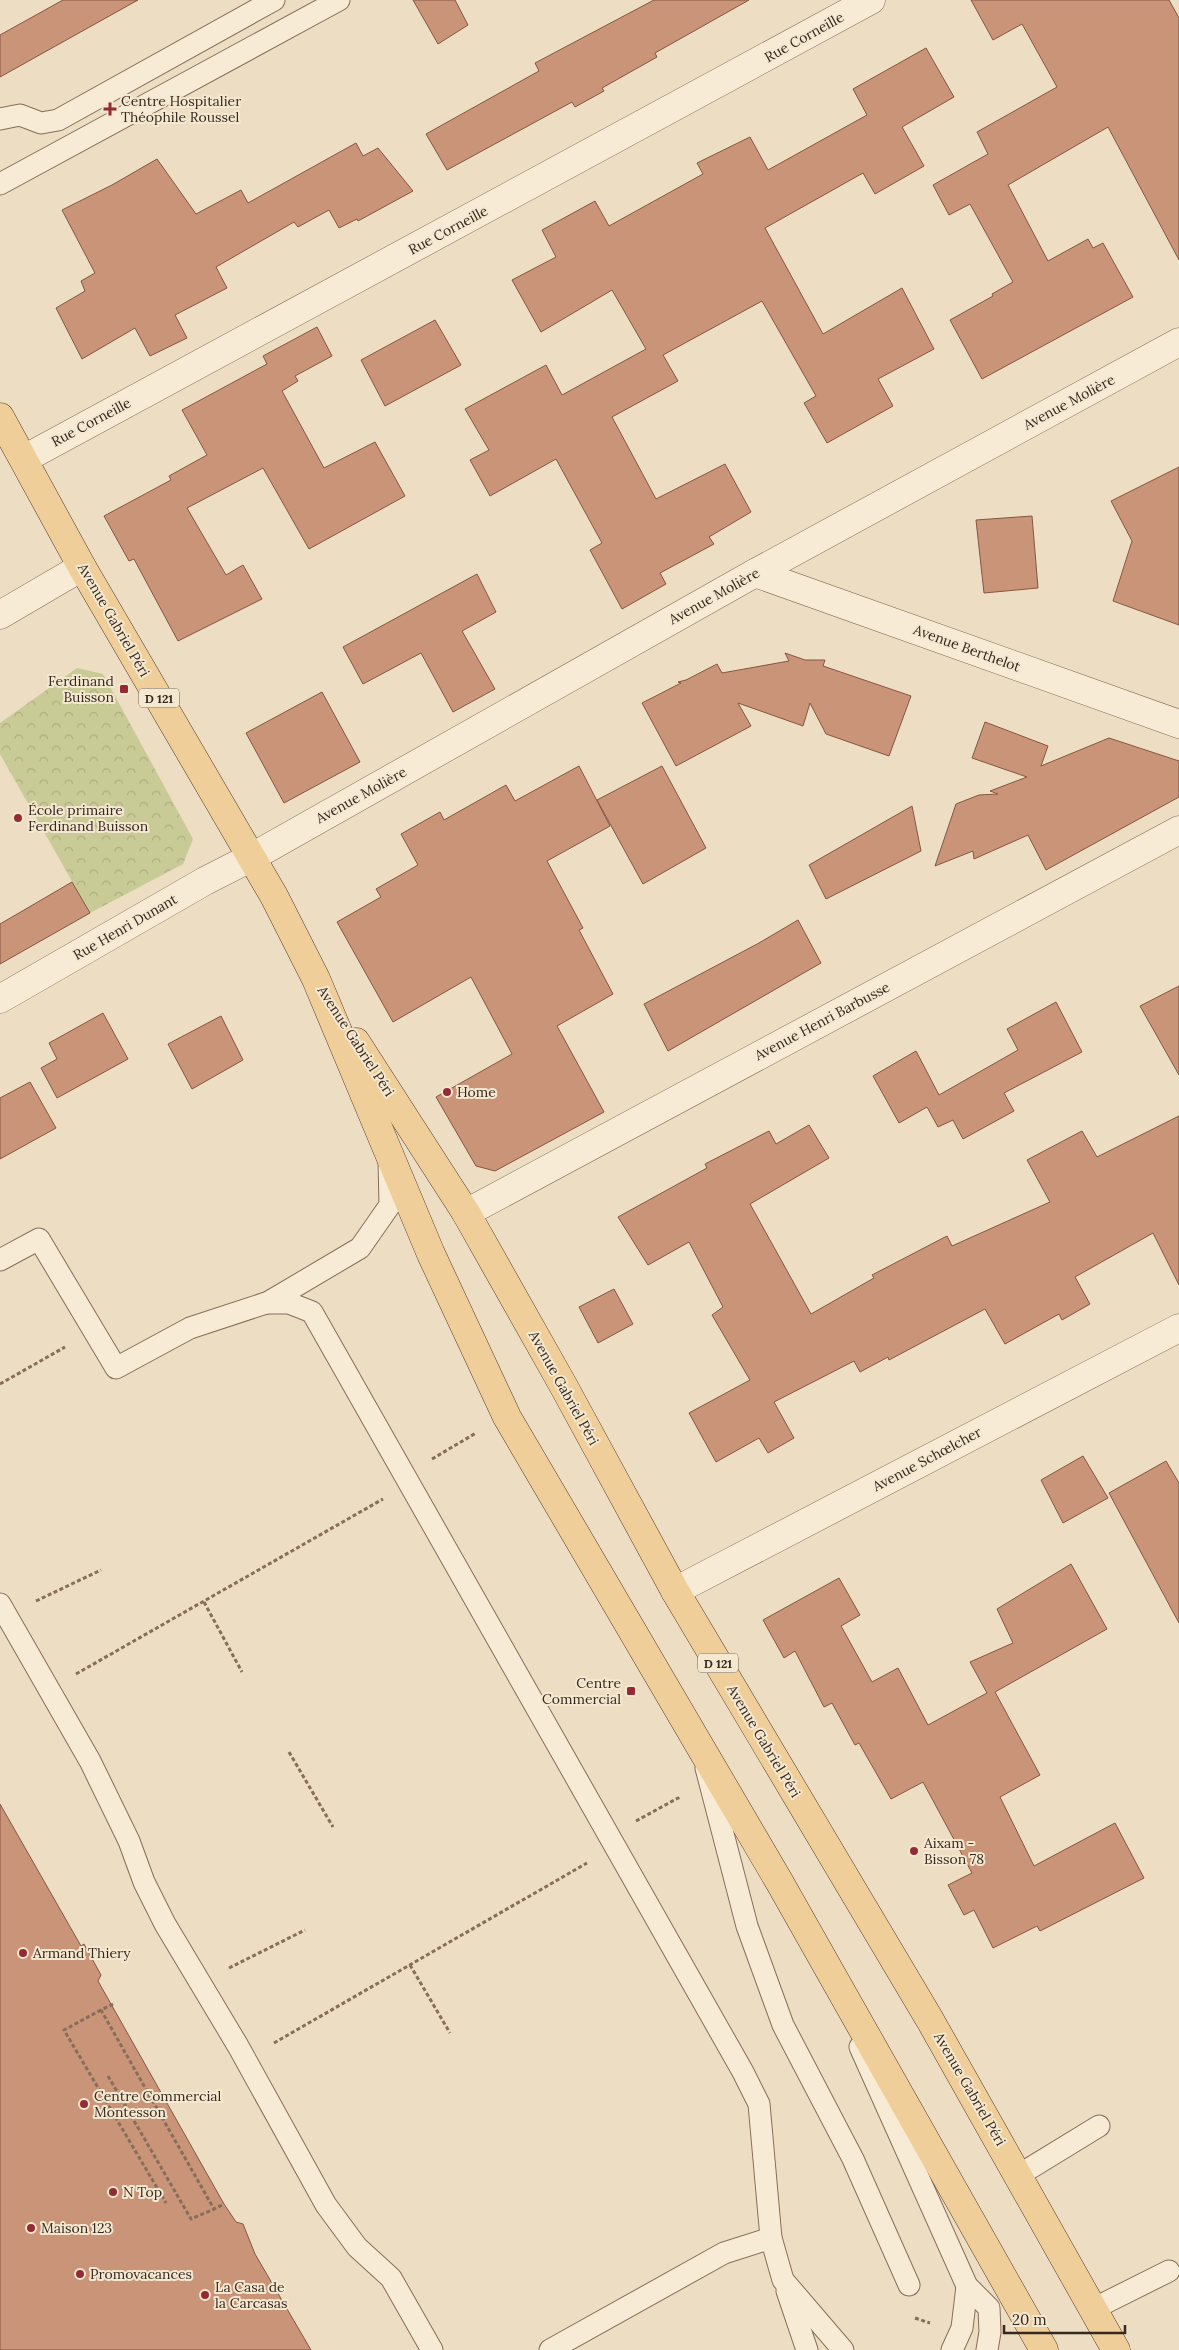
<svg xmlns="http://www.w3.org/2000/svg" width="1179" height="2350" font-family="Lora,serif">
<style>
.forest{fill:url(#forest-crowns)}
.building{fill:#ca9479;stroke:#855640}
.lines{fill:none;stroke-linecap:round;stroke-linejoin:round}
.lane-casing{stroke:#866e5a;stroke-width:23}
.street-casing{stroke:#866e5a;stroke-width:29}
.primary-casing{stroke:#543d2e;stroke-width:29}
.path{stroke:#866e5a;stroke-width:3;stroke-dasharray:4 2.5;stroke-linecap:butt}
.lane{stroke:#f8ebd5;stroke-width:21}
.street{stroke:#f8ebd5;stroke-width:28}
.primary{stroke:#f0ce9a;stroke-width:28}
.poi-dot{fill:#942b34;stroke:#f5e8d1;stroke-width:2}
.labels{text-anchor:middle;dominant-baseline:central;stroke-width:4;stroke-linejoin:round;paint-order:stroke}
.shield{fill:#f5e8d1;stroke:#6f6254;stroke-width:1}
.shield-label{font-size:12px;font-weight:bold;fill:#36281e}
.street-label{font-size:14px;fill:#36281e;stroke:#f5e8d1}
.poi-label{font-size:14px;fill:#36281e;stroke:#f5e8d1;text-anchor:start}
</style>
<defs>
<pattern id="forest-crowns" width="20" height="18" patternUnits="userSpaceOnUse" patternTransform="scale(1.25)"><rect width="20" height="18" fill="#c9cb96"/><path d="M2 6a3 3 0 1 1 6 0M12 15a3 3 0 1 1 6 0" fill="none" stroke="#adae81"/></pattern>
</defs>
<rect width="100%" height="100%" fill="#edddc2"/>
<!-- forest -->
<path class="forest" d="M77,668L103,674L193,839L183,864L90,913L0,754V723Z"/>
<!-- building -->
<g class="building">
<path d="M63,0H138L0,77V35Z"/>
<path d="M413,0H455L468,25L438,44Z"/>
<path d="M654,0H749L655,53L657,57L602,88L604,91L575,107L572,102L447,170L426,134L539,71L535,63Z"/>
<path d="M971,0H1169L1179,18V260L1108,127L1008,185L1048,261L1088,239L1093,248L1103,243L1133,297L982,379L950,320L993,296L992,294L1013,282L970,204L949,215L933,185L988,154L977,132L1057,87L1022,24L993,40Z"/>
<path d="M926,48L954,97L902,127L924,166L875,194L863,173L765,228L823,334L902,288L934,349L878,379L893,406L827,443L804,403L816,396L762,301L663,355L678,381L612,417L656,499L725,464L751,512L709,537L714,544L660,573L666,584L622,609L590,550L602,543L556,459L490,496L470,460L489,450L465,409L546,365L562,395L646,349L612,290L541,332L512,280L556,257L542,230L595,201L609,226L703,174L697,163L750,137L768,170L867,115L853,89Z"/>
<path d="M356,143L363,156L378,148L413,191L358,221L357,219L339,228L329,210L298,227L294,222L216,267L227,288L175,315L187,338L150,356L135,328L82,359L56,308L85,291L81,281L95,273L62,210L112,185L157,159L196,214L241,190L248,203Z"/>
<path d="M435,320L461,365L385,406L361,360Z"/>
<path d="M317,327L332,356L295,376L298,381L282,391L324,468L375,442L405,496L309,549L263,468L187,508L226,575L243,565L262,599L178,641L134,559L129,561L104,516L171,480L169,476L207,455L182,410L267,364L263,356Z"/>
<path d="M1179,467V625L1113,601L1132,541L1111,501Z"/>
<path d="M1032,516L1038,588L984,593L976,520Z"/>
<path d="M477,574L496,612L462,631L495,689L453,712L421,653L363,684L343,647Z"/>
<path d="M785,653L805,660H825L823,666L911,696L889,756L826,734L810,703L803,726L738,703L751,726L676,766L642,703L681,683L678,682L686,680L717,664L722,673L789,661Z"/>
<path d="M322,692L360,762L284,803L246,733Z"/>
<path d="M985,722L1048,746L1041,766L1109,738L1179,761V797L1046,870L1028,835L974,859L973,851L935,866L956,804L979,795L998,794L990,791L1027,777L972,758Z"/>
<path d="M579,766L610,826L547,861L583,928L579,930L613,994L557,1026L604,1112L495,1171L476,1166L436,1097L512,1054L471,977L393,1022L337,922L381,897L376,889L418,865L401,834L440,812L444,820L506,785L515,801Z"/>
<path d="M662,766L706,848L643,884L597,800Z"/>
<path d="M912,806L921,851L826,899L809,865Z"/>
<path d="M72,882L90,913L0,964V924Z"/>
<path d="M798,920L821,963L668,1051L644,1004L759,943Z"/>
<path d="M1179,986V1075L1140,1006Z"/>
<path d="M1056,1002L1082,1052L1004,1093L1014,1111L963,1139L953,1120L938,1127L927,1107L899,1123L873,1076L916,1051L939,1095L1018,1050L1007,1029Z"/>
<path d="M103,1013L128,1059L57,1098L41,1068L57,1059L49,1043Z"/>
<path d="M221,1016L243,1060L192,1089L168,1044Z"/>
<path d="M30,1082L56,1128L0,1159V1098Z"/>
<path d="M1179,1116V1285L1153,1233L1075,1277L1090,1304L1062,1320L1059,1314L1005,1344L985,1309L889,1360L888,1357L860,1372L854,1361L774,1402L794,1438L768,1453L759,1438L716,1462L689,1413L750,1380L712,1315L723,1307L689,1242L648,1265L618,1217L707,1168L705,1164L769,1131L776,1144L809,1125L829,1158L750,1204L811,1314L874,1278L872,1275L947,1236L952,1246L1050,1202L1027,1160L1082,1131L1097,1157Z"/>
<path d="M614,1289L633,1324L598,1343L579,1307Z"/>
<path d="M1083,1456L1108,1498L1063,1523L1041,1480Z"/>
<path d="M1166,1461L1179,1483V1623L1109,1493Z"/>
<path d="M1071,1564L1107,1629L995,1692L1040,1775L1000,1797L1034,1866L1115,1823L1144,1878L1040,1931L1037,1926L993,1948L974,1910L964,1915L948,1885L972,1873L923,1782L891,1799L859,1743L855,1745L832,1703L824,1707L795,1651L784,1658L763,1620L839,1578L860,1615L841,1626L872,1682L898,1668L928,1725L987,1693L970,1662L1013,1643L997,1609Z"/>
<path d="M0,1804L81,1946L84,1944L101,1975L98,1981L224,2204L236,2222L243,2224L255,2254L311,2350H0Z"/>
</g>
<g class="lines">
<defs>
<g id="lane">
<path d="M0,119L20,115L41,123L58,120L274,0"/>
<path d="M0,184L339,0"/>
<path d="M0,1260L39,1239L116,1368L190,1328L266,1303H289L312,1312L743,2072L759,2104L771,2238L783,2280L843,2350"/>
<path d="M267,1303L360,1248L390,1205L389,1161"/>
<path d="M0,1604L90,1761L129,1841L144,1882L165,1924L238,2046L326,2205L357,2247L391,2278L432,2350"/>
<path d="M706,1768L747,1926L783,2025L853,2159L909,2285"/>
<path d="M860,2047L967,2286L989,2308L990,2332L987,2350"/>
<path d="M1019,2175L1099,2126"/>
<path d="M787,2291L807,2350"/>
<path d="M1093,2309L1169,2271"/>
<path d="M550,2350L724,2253L771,2238"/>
<path d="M952,2350L962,2328L967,2286"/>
</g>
<g id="street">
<path d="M24,459L871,0"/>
<path d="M755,573L1179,724"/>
<path d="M0,615L82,567"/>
<path d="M0,999L205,881L252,857L755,573L1179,342"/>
<path d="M466,1213L1179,830"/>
<path d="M675,1591L1179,1328"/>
</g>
<g id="primary">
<path d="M0,417L82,567L274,896L316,979L431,1254L507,1417L780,1883L1044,2350"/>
<path d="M356,1042L466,1213L563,1385L675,1591L930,2020L1116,2350"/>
</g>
</defs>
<!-- lane casing -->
<use href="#lane" class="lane-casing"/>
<!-- street casing -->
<use href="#street" class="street-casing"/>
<!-- primary casing -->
<use href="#primary" class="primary-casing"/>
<!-- path -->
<g class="path">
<path d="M0,1384L65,1347"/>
<path d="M432,1459L476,1433"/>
<path d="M36,1601L101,1570"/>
<path d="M204,1602L242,1672"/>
<path d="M76,1674L383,1499"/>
<path d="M289,1752L333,1827"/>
<path d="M636,1821L678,1798L679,1801"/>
<path d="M410,1965L450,2033"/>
<path d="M229,1968L305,1930"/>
<path d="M113,2004L101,2010L214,2209L224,2204"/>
<path d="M101,2010L64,2030L166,2203"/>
<path d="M274,2043L587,1863"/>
<path d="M108,2076L191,2219L214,2209"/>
<path d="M915,2318L930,2323"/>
</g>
<!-- lane -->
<use href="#lane" class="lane"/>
<!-- street -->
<use href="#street" class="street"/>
<!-- primary -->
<use href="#primary" class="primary"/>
</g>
<!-- markers -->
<g class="poi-dot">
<path d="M107.5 101.5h5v5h5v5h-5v5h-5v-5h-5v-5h5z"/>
<rect x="119" y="684" width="10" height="10" rx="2.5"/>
<circle cx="18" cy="818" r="5"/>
<circle cx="447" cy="1092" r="5"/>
<rect x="626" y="1686" width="10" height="10" rx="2.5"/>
<circle cx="914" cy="1851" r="5"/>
<circle cx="23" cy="1953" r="5"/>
<circle cx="84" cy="2104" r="5"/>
<circle cx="113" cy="2192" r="5"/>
<circle cx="31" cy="2228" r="5"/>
<circle cx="80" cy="2274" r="5"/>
<circle cx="205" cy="2295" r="5"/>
</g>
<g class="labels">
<!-- shield labels -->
<g class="shield">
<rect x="139" y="688.5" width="40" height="19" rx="4"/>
<rect x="698" y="1653.5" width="40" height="19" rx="4"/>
</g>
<g class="shield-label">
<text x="159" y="698">D 121</text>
<text x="718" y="1663">D 121</text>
</g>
<!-- street labels -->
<g class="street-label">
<text transform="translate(804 37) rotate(-29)">Rue Corneille</text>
<text transform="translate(448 230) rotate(-28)">Rue Corneille</text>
<text transform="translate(1069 402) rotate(-28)">Avenue Molière</text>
<text transform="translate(91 422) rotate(-28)">Rue Corneille</text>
<text transform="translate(714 596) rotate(-29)">Avenue Molière</text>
<text transform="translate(114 620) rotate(60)">Avenue Gabriel Péri</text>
<text transform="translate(967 648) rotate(20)">Avenue Berthelot</text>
<text transform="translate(361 795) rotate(-29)">Avenue Molière</text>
<text transform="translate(125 927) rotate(-30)">Rue Henri Dunant</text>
<text transform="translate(822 1021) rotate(-28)">Avenue Henri Barbusse</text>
<text transform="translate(356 1041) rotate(57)">Avenue Gabriel Péri</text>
<text transform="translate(564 1388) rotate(61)">Avenue Gabriel Péri</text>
<text transform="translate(927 1459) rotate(-28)">Avenue Schœlcher</text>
<text transform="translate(764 1741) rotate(59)">Avenue Gabriel Péri</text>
<text transform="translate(970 2089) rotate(60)">Avenue Gabriel Péri</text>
</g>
<!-- poi labels -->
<g class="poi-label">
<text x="121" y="101">Centre Hospitalier<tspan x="121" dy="16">Théophile Roussel</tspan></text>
<text x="114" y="681" text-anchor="end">Ferdinand<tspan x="114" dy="16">Buisson</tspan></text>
<text x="28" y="810">École primaire<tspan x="28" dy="16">Ferdinand Buisson</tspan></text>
<text x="457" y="1092">Home</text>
<text x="621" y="1683" text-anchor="end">Centre<tspan x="621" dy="16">Commercial</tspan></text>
<text x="924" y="1843">Aixam -<tspan x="924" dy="16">Bisson 78</tspan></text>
<text x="33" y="1953">Armand Thiery</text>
<text x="94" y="2096">Centre Commercial<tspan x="94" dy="16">Montesson</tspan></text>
<text x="123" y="2192">N Top</text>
<text x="41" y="2228">Maison 123</text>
<text x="90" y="2274">Promovacances</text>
<text x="215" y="2287">La Casa de<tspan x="215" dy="16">la Carcasas</tspan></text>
</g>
</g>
<!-- scale -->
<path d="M1004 2325v8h121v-8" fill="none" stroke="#36281e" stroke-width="2.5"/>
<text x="1012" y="2325" font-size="15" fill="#36281e" stroke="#f5e8d1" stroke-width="4" paint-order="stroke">20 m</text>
</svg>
